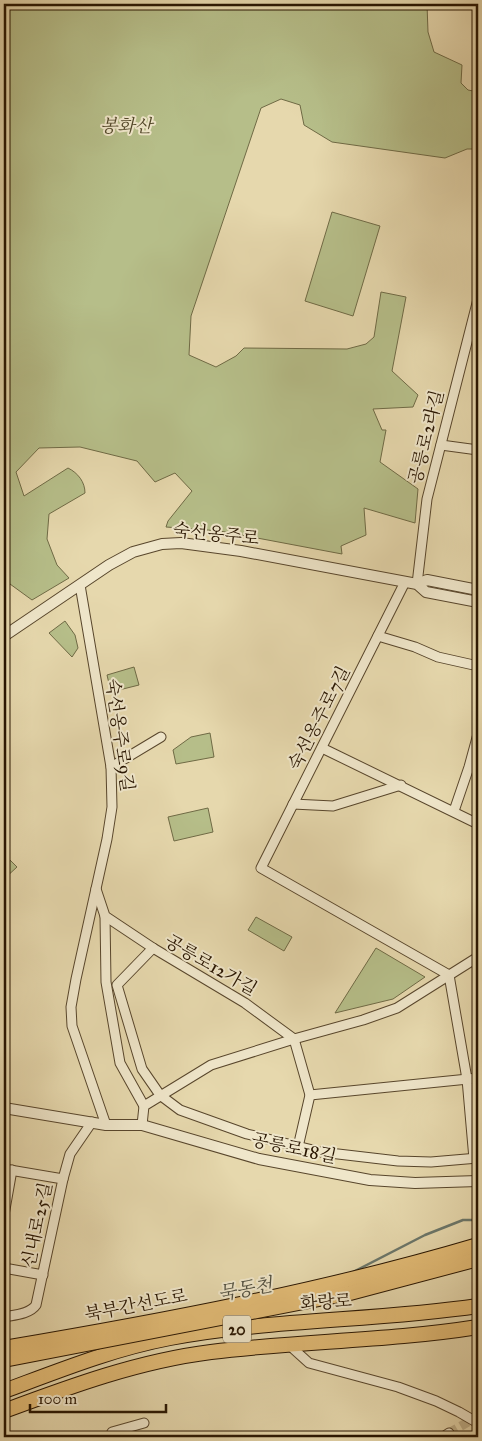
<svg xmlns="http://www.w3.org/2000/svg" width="482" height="1441" font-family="'IM FELL Great Primer','Noto Serif KR',serif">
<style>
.green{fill:#b6be89;stroke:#6f6a45}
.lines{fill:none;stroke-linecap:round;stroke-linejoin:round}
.stream{stroke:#6b776b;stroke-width:2.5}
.minor-tunnel{stroke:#c0b18b;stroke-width:9;stroke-dasharray:9 4.5;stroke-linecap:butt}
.minor-casing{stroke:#58462c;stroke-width:11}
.tertiary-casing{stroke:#58462c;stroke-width:12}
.primary-casing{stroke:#281501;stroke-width:16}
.minor{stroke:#efe6ca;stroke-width:9}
.tertiary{stroke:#efe6ca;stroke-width:10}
.primary{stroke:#e3bc76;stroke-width:14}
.trunk-bridge-casing{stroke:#281501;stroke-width:16;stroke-linecap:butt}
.trunk-bridge{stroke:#e3bc76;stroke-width:14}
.labels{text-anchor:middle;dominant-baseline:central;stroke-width:4;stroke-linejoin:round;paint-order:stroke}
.shield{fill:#efe6ca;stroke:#64543d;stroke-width:1}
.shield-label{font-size:16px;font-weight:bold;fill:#281501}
.park-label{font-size:18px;font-style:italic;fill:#53482a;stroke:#efe6ca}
.street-label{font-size:18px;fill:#281501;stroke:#efe6ca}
.water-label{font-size:19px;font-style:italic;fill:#4f4e3f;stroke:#efe6ca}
</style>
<rect width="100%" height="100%" fill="#e6d8ad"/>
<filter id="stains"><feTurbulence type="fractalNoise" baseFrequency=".004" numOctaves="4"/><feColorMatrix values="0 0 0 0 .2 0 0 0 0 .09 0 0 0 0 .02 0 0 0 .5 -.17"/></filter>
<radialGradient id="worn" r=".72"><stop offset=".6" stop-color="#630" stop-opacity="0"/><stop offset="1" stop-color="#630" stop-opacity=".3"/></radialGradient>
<!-- green -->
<g class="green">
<path d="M4,4H427L428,32L434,52L462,65L461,83L468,90L478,92V149H467L445,158L332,142L304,125L300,105L281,99L261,108L191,316L189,355L216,367L236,356L244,348L347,349L366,344L374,337L381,292L406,297L392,371L418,395L413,407L373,409L382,430H386L380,462L418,489L415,523L364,508L366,535L341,546L342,554L220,531L166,527L168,521L192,491L175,473L155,482L137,461L80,447L39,448L16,472L24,496L68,468C78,473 85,482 85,493L49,514L47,539L57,565L69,578L32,600L10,584L4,587Z"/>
<path d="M332,212L380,226L353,316L305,301Z"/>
<path d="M65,621L75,635L78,648L72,657L49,633Z"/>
<path d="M134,667L139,685L111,692L107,675Z"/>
<path d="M210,733L214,757L176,764L173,750L191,737Z"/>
<path d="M208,808L213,832L174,841L168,817Z"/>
<path d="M4,854L17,867L4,879Z"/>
<path d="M256,917L292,937L284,951L248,930Z"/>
<path d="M376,948L425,977L393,999L335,1013Z"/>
</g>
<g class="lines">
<!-- stream -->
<path class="stream" d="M351,1273L425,1235L463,1220H478"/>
<!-- minor-tunnel -->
<path class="minor-tunnel" d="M449,1433L468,1422"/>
<defs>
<g id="minor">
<path d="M441,445L478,450"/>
<path d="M405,582L261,868L449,975L467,1079L474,1159"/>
<path d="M417,584L427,499L478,299"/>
<path d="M80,585L111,767L112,807L107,839L76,979L71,1007L72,1026L106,1125"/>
<path d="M378,636L415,647L438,657L478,666"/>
<path d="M322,748L478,824"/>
<path d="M111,767L161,737"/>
<path d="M293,804L333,806L401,785"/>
<path d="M454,811L469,767L478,734"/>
<path d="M96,889L105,916L153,948L245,1003L294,1039L310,1095L298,1147"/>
<path d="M105,916L106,982L120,1063L144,1106"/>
<path d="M153,948L117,985L142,1069L160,1095L180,1110L247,1134L321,1152L398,1161L431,1162L478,1158"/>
<path d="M310,1095L478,1078"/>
<path d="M142,1125L144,1106L211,1065L294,1039L363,1020L397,1008L478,957"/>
<path d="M4,1169L63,1179"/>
<path d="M4,1215L12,1170"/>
<path d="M4,1268L43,1275"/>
<path d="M4,1317C14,1315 30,1314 36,1305L63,1179L70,1154L92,1122"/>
<path d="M288,1344L309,1363L398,1387L436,1401L459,1412L478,1423"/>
<path d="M110,1437L112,1432L144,1423"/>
<path d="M443,1437L449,1433"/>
</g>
<g id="tertiary">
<path d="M417,584L427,580L478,590"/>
<path d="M4,636L109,565L133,552L162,544L181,543L241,551L417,584L426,592L478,602"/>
<path d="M4,1108L106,1125H142L259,1159L370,1180L415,1183L478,1181"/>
</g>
<g id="primary">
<path d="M4,1391C58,1371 112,1349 170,1338C272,1319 376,1321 478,1306"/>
<path d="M4,1411C71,1386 139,1361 211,1352C300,1341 390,1341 478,1327"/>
</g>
</defs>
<!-- minor casing -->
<use href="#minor" class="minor-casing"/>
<!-- tertiary casing -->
<use href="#tertiary" class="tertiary-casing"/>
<!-- primary casing -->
<use href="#primary" class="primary-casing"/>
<!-- minor -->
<use href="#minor" class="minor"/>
<!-- tertiary -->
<use href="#tertiary" class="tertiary"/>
<!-- primary -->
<use href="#primary" class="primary"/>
<defs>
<g id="trunk-bridge">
<path d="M4,1348C163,1321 323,1291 478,1245"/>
<path d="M4,1360L350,1293L478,1259"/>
</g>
</defs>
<!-- trunk-bridge casing -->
<use href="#trunk-bridge" class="trunk-bridge-casing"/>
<!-- trunk-bridge -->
<use href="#trunk-bridge" class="trunk-bridge"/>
</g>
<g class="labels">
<!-- shield labels -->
<rect class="shield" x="223" y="1315.5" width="28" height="27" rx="4"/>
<g class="shield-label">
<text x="237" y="1329">20</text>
</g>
<!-- park labels -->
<g class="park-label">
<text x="126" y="126">봉화산</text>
</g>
<!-- street labels -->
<g class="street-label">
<text transform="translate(426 437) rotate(-76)">공릉로2라길</text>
<text transform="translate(216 534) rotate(6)">숙선옹주로</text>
<text transform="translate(319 718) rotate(-63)">숙선옹주로7길</text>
<text transform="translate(120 735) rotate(82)">숙선옹주로9길</text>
<text transform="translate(211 965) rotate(30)">공릉로12가길</text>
<text transform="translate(294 1148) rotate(12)">공릉로18길</text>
<text transform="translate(37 1225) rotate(-78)">신내로25길</text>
<text transform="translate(326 1302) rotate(-4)">화랑로</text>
<text transform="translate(136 1305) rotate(-11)">북부간선도로</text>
</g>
<!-- water labels -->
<g class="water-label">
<text transform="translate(245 1289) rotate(-10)">묵동천</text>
</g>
</g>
<!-- margin -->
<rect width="482" height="1441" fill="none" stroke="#e6d8ad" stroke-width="20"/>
<rect x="5" y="5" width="472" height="1431" fill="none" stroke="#281501" stroke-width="2.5"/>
<rect x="10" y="10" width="462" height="1421" fill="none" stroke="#281501"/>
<!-- scale -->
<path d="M30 1404v8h136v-8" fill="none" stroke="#281501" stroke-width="2.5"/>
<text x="38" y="1404" font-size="15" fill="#281501" stroke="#efe6ca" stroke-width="4" paint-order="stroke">100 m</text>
<rect width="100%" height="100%" filter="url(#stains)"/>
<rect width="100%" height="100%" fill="url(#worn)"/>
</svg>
